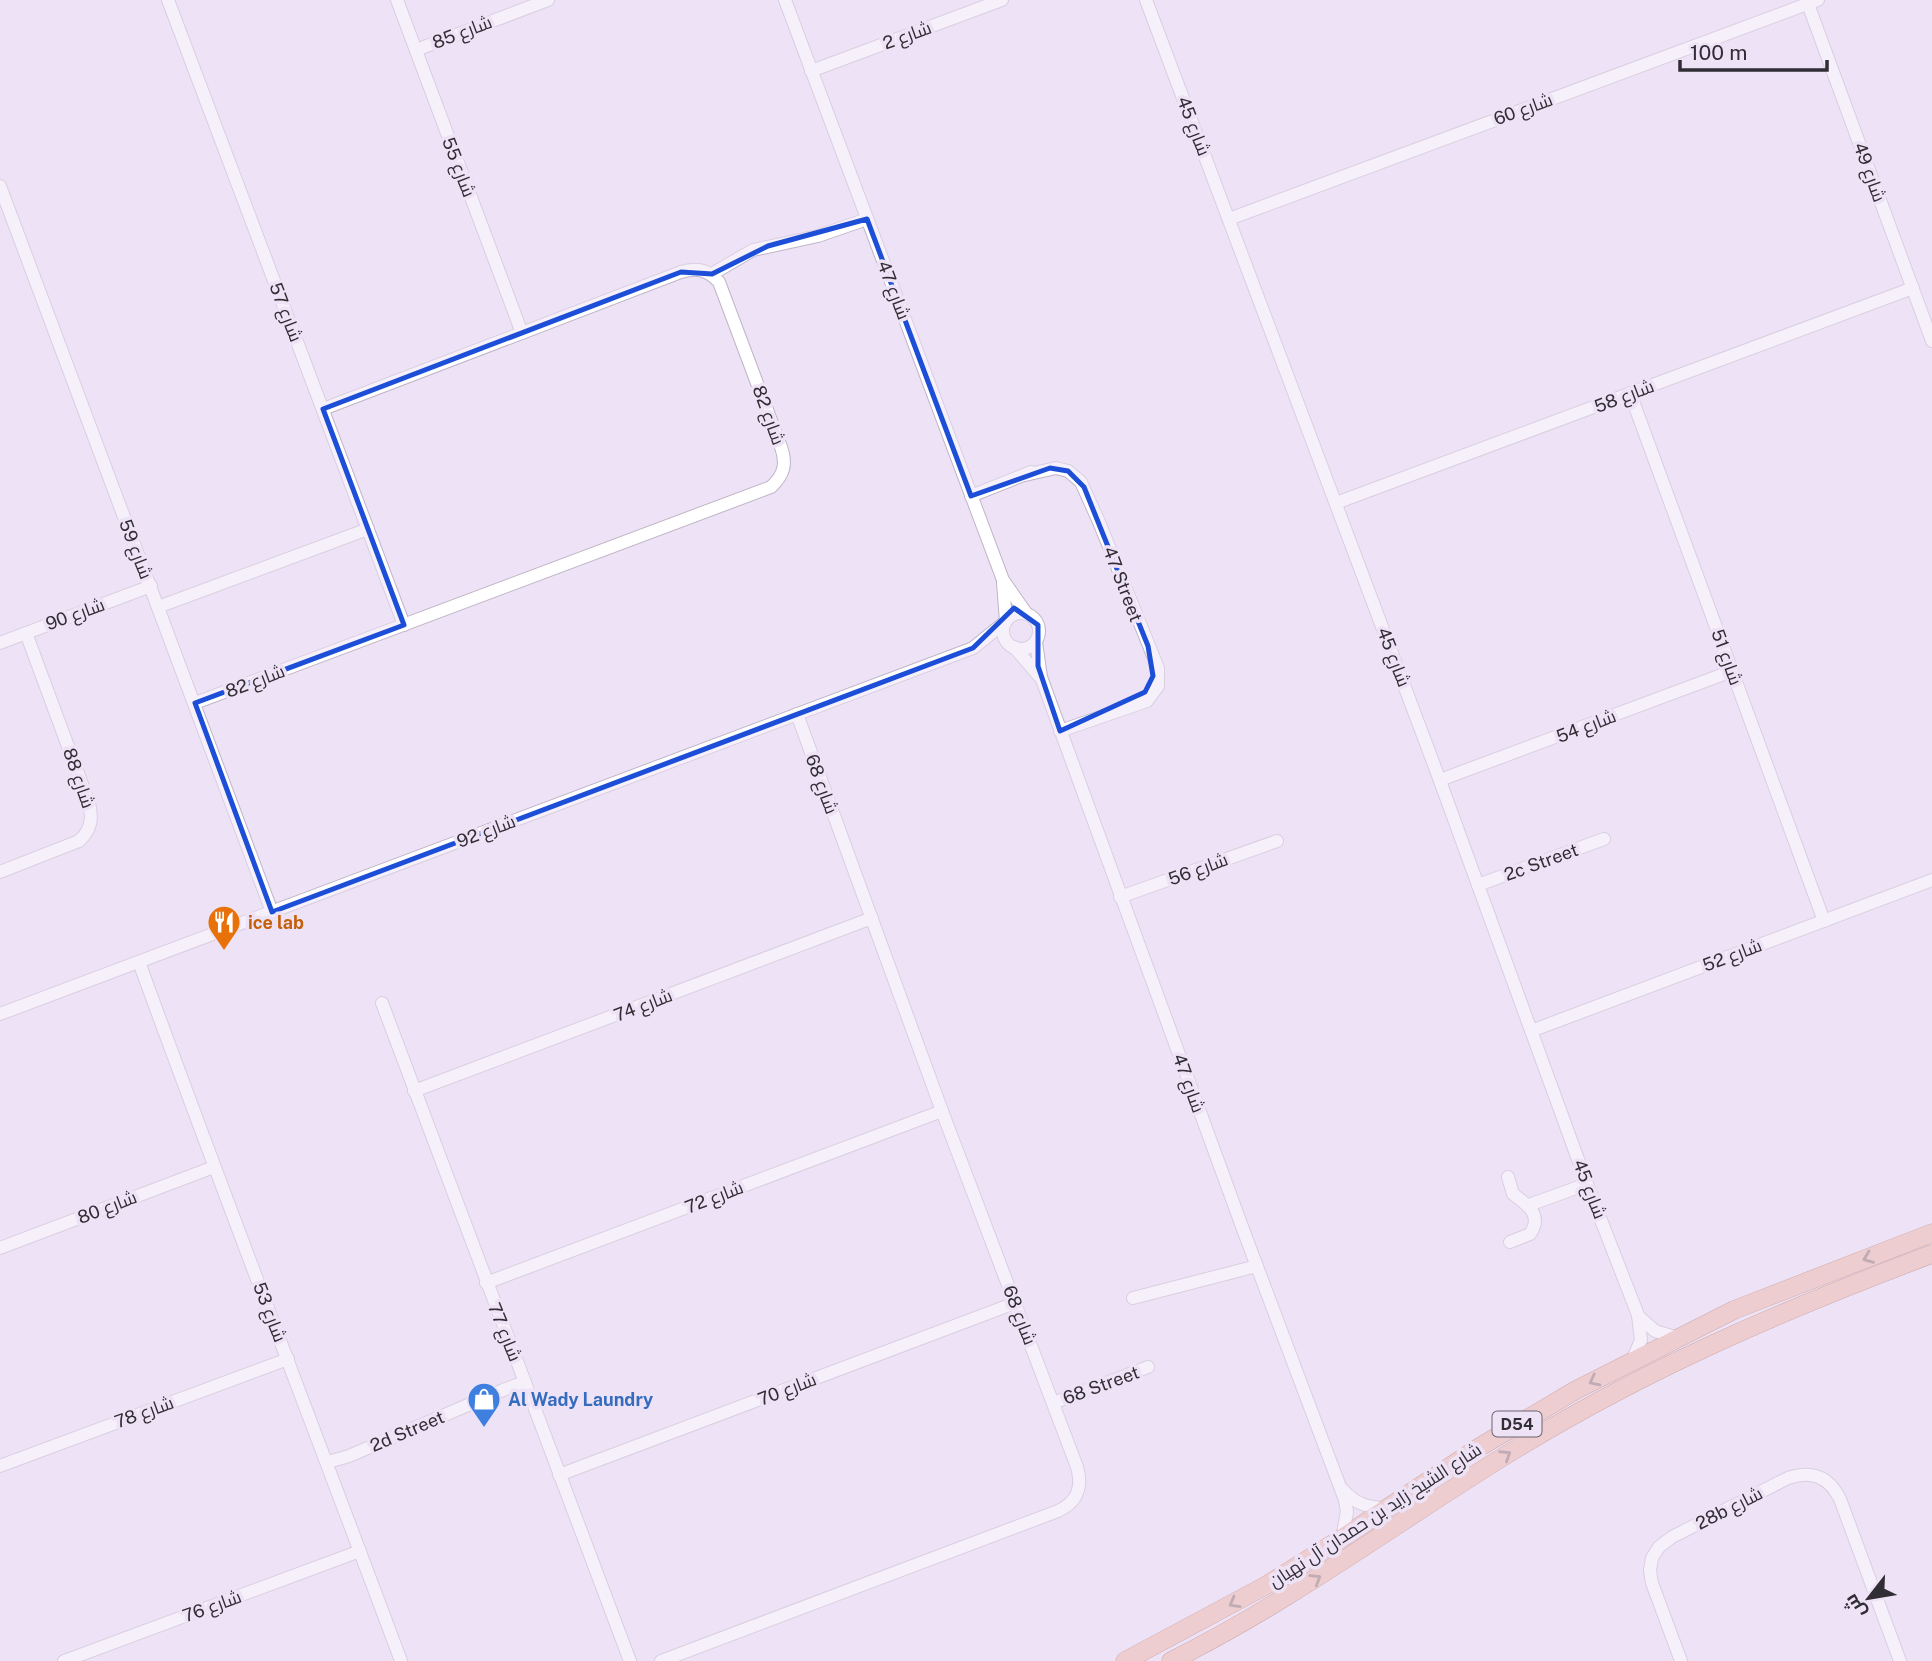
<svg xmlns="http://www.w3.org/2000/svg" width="1932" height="1661" font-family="'Public Sans',Cairo,sans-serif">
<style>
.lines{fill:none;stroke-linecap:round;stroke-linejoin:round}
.street-casing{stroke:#bfb5c7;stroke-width:14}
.primary-casing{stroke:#a26253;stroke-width:19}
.street{stroke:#fff;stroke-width:12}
.primary{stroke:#ecb2a1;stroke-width:18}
.oneway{stroke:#856965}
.marked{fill:none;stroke:#1d4ed8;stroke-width:5;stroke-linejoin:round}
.labels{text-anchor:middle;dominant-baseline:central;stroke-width:7;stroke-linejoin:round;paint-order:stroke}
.shield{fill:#eee3f6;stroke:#6a646e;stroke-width:2}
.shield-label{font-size:16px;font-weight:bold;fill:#312d34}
.street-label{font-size:18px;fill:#312d34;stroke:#eee3f6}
.food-label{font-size:18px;font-weight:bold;fill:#c56008;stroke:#eee3f6;text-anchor:start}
.shop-label{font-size:18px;font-weight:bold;fill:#366cbe;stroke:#eee3f6;text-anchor:start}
</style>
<rect width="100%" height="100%" fill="#eee3f6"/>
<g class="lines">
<defs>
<g id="street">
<path d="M168,0L404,625"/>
<path d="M397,0L522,333"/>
<path d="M785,0L1003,580L1026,613"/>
<path d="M1146,0L1436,770L1587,1184L1638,1315L1641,1340L1632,1361"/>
<path d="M1808,4L1932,341"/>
<path d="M416,50L548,0"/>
<path d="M811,71L1002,0"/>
<path d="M0,186L272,912"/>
<path d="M1229,219L1818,0"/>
<path d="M712,274L753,250L818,236L867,219"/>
<path d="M1630,393L1824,921"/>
<path d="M1025,475L1056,468L1068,471L1081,482L1099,522L1158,668V686L1147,701L1060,731"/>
<path d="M971,496L1031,472"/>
<path d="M1336,503L1913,288"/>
<path d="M1003,583L1006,621"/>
<path d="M158,607L368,529"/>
<circle cx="1021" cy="631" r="18"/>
<path d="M1036,642L1041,677L1244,1232L1345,1500L1347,1512L1342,1538"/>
<path d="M0,643L151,586"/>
<path d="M1014,647L1039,676"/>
<path d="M195,703L771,487C784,475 787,464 781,447L719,282C708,270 697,267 681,272L323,409"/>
<path d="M1440,780L1732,671"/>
<path d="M0,872L79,841C91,830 93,819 89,803L26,633"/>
<path d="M1478,885L1604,839"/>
<path d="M1120,897L1277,841"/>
<path d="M139,962C224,1196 314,1428 401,1661"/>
<path d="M382,1003L630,1661"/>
<path d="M0,1014L973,648L1005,622"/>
<path d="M1531,1031L1932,880"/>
<path d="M414,1091L872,918"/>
<path d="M1508,1177L1513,1194C1528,1205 1543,1215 1530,1234L1510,1242"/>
<path d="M1529,1205L1587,1184"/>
<path d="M0,1248L214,1167"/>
<path d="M486,1283L942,1111"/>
<path d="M1133,1298L1257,1266"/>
<path d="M1638,1316L1655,1331L1678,1338"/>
<path d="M1053,1403L1148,1367"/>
<path d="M328,1462L349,1456L503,1390L525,1382"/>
<path d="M0,1466L288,1359"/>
<path d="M559,1475L1015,1303"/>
<path d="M1343,1490C1355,1504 1369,1508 1387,1508"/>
<path d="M64,1661L360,1551"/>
<path d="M661,1661L1058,1511C1077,1502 1083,1488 1077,1467L942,1111L797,714"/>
<path d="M1681,1661L1652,1583L1650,1570L1652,1558L1659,1547L1672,1537L1788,1478C1812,1470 1829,1477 1840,1499L1900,1661"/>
</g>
<g id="primary">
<path d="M1125,1661L1265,1586L1342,1538L1478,1448L1576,1390L1734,1310L1932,1233"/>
<path d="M1171,1661C1294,1600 1402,1518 1519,1447C1652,1366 1786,1309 1932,1254"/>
</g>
</defs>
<!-- street casing -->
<use href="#street" class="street-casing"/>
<!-- primary casing -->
<use href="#primary" class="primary-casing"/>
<!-- street -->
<use href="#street" class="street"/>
<!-- primary -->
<use href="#primary" class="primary"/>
</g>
<!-- one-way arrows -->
<defs><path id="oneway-chevron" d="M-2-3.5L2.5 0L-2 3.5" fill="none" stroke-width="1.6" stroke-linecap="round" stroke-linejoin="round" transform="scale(1.75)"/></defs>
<g class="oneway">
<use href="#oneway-chevron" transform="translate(1868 1258) rotate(159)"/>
<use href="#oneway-chevron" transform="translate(1594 1381) rotate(153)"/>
<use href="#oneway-chevron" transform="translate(1506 1455) rotate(-33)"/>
<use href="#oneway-chevron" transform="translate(1316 1579) rotate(-32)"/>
<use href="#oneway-chevron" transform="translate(1234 1603) rotate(151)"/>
</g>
<!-- marked area -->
<path d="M0 0H1932V1661H0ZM867,219L971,496L1050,468L1068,471L1084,487L1148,646L1153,676L1145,692L1060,731L1038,666V625L1014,608L973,648L272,912L195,703L404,625L323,409L681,272L712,274L768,246Z" fill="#eee3f6" fill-opacity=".55" fill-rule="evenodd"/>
<path class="marked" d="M867,219L971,496L1050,468L1068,471L1084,487L1148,646L1153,676L1145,692L1060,731L1038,666V625L1014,608L973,648L272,912L195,703L404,625L323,409L681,272L712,274L768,246Z"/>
<!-- icons -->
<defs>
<symbol id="restaurant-pin" viewBox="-11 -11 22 30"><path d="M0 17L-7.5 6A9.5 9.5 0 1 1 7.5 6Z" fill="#e8710a" stroke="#eee3f6"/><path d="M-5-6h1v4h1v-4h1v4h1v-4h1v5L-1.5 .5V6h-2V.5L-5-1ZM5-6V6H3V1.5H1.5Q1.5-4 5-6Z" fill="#fff"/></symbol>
<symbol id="shop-pin" viewBox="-11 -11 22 30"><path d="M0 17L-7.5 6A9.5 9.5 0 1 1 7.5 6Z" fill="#3f7fe0" stroke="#eee3f6"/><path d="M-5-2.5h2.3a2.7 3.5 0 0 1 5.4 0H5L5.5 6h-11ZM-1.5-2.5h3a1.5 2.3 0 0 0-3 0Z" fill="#fff"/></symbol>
</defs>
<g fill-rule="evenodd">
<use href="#restaurant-pin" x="205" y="903" width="38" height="52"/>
<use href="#shop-pin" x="465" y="1380" width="38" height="52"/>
</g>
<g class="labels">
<!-- shield labels -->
<rect class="shield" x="1492.5" y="1411.5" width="49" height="25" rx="5"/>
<g class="shield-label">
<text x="1517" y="1424">D54</text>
</g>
<!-- street labels -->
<g class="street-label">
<text transform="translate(462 32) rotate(-21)">شارع 85</text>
<text transform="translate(907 35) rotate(-20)">شارع 2</text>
<text transform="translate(1523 109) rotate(-20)">شارع 60</text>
<text transform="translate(1194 126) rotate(69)">شارع 45</text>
<text transform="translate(459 167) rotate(69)">شارع 55</text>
<text transform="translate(1870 172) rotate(70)">شارع 49</text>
<text transform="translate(894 290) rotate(69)">شارع 47</text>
<text transform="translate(286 312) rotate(69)">شارع 57</text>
<text transform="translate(1624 396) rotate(-21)">شارع 58</text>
<text transform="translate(769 415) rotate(70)">شارع 82</text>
<text transform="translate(136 549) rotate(69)">شارع 59</text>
<text transform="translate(1123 584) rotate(69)">47 Street</text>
<text transform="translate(75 614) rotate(-20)">شارع 90</text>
<text transform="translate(1394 657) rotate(69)">شارع 45</text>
<text transform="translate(1727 657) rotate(70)">شارع 51</text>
<text transform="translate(255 681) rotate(-21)">شارع 82</text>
<text transform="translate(1586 726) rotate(-21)">شارع 54</text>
<text transform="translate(79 778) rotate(71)">شارع 88</text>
<text transform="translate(822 784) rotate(70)">شارع 68</text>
<text transform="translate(486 831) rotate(-21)">شارع 92</text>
<text transform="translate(1541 862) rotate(-20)">2c Street</text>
<text transform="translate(1198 869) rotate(-20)">شارع 56</text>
<text transform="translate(1732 955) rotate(-21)">شارع 52</text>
<text transform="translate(643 1005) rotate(-21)">شارع 74</text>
<text transform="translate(1189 1083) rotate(70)">شارع 47</text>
<text transform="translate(1590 1189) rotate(69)">شارع 45</text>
<text transform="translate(714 1197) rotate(-21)">شارع 72</text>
<text transform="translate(107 1207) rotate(-21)">شارع 80</text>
<text transform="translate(270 1312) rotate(69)">شارع 53</text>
<text transform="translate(1020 1315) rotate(69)">شارع 68</text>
<text transform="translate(505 1332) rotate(68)">شارع 77</text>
<text transform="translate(1101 1385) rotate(-20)">68 Street</text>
<text transform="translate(787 1389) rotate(-21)">شارع 70</text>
<text transform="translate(144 1412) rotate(-20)">شارع 78</text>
<text transform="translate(407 1431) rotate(-23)">2d Street</text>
<text transform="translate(1729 1508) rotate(-27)">28b شارع</text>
<text transform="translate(1375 1515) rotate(-33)">شارع الشيخ زايد بن حمدان آل نهيان</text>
<text transform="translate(212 1606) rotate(-20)">شارع 76</text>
</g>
<!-- food labels -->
<g class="food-label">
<text x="248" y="922">ice lab</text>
</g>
<!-- shop labels -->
<g class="shop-label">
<text x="508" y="1399">Al Wady Laundry</text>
</g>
</g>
<!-- north arrow -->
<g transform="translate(1869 1598) rotate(239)" stroke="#eee3f6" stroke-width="5" paint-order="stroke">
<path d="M0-5L12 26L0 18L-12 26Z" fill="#312d34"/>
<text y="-10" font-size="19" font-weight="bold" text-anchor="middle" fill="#312d34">ش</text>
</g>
<!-- scale -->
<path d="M1680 60v10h147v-10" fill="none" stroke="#312d34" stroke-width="3.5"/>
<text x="1690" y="60" font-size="21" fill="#312d34" stroke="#eee3f6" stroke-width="5" paint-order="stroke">100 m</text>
</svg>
